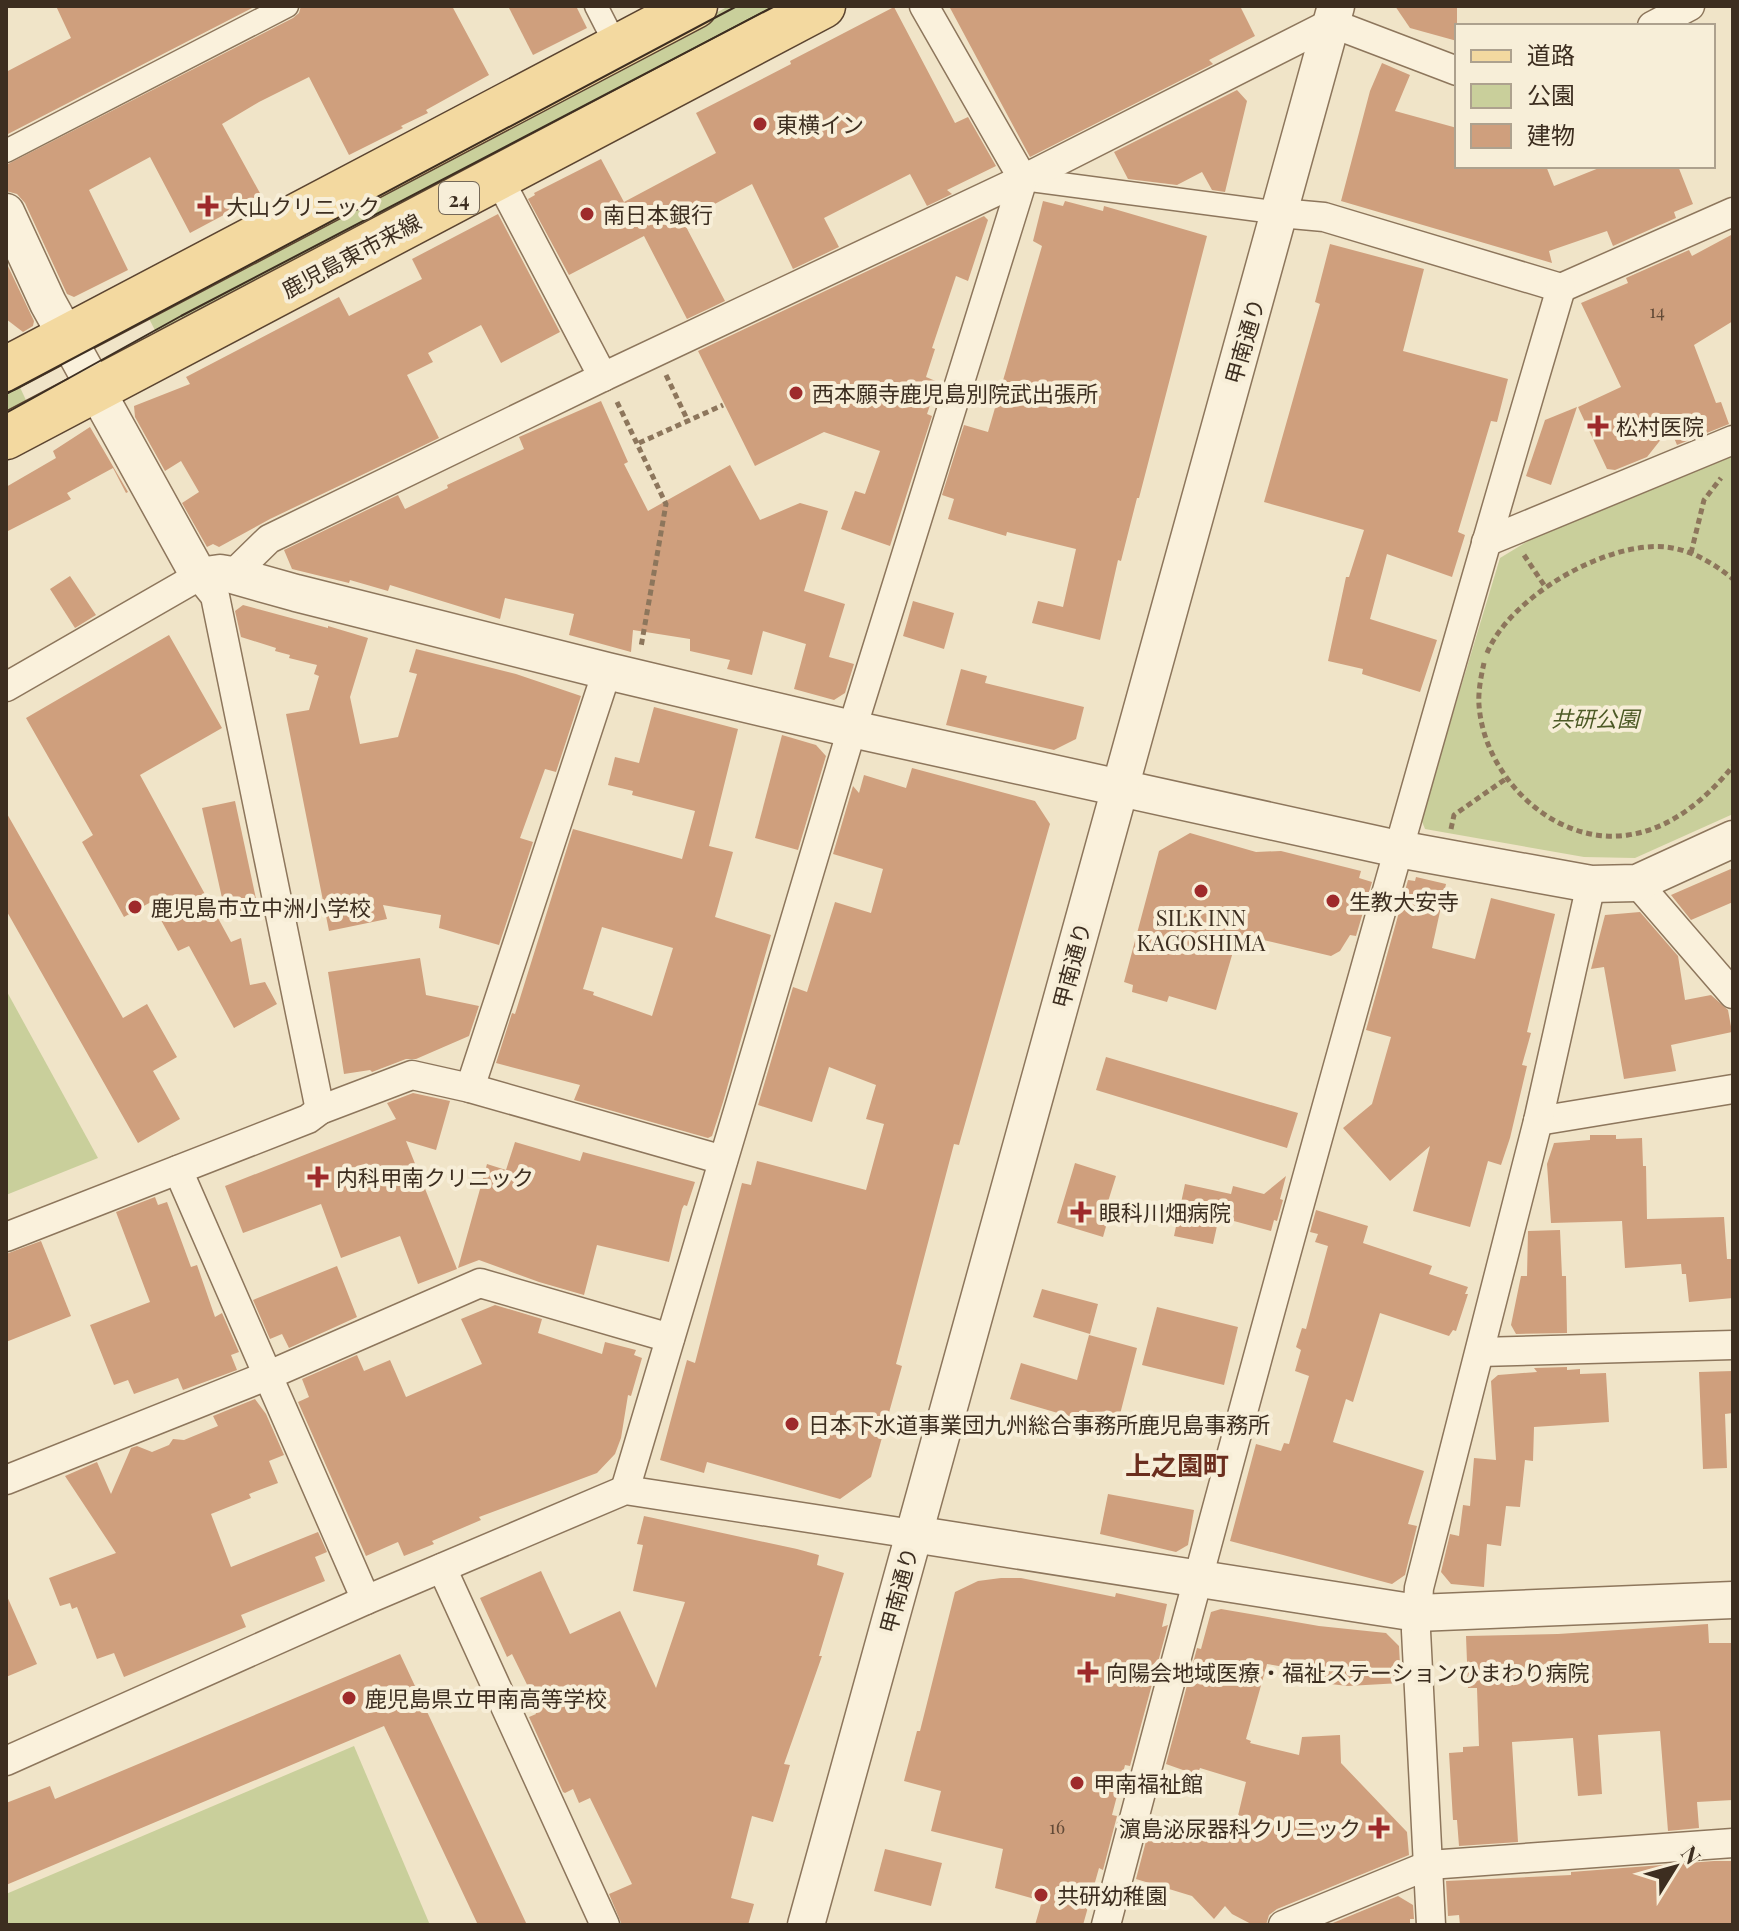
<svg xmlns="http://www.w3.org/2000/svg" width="1739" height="1931" font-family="'Playfair Display','Noto Sans JP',serif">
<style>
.green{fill:#c9cf9b}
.building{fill:#cf9f7d;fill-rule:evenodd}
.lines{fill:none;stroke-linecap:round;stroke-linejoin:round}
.pedestrian-casing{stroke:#8d765c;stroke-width:25}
.minor-casing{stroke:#8d765c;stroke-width:31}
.tertiary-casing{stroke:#8d765c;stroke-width:39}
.primary-casing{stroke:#5b4430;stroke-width:47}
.path{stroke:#8d765c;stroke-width:5;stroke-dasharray:6 4;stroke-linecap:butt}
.pedestrian{stroke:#faf1dc;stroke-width:22}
.minor{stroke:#faf1dc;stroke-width:28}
.tertiary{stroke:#faf1dc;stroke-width:36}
.primary{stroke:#f3d9a0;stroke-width:44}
.tram{stroke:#3d2e20;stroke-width:2}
.poi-dot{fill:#9e2a2b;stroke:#f7eed8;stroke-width:3}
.labels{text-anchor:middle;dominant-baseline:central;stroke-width:8;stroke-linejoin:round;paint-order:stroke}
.number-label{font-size:18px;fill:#624a37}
.shield{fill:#f7eed8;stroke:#756857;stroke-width:2}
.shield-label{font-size:20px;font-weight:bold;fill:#3d2e20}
.poi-label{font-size:22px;fill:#3d2e20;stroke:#f7eed8;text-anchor:start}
.street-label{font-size:22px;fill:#3d2e20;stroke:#f7eed8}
.park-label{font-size:22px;font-style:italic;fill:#4d5a26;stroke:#f7eed8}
.quarter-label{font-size:26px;font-weight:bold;fill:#6b2e1e;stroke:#f7eed8}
</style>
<rect width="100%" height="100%" fill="#f0e4c8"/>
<!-- green -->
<g class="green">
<path d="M729,6H795L159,338L145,311Z"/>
<path d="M18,383L31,411L6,424V389Z"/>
<path d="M1733,452V814L1635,858L1584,857L1425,829L1421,819L1500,558L1538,535Z"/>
<path d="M6,990L98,1158L6,1195Z"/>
<path d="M354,1746L430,1925H6V1894Z"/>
</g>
<!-- building -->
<g class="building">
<path d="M56,6H256L6,135V72L71,38Z"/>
<path d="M301,6H452L489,75L426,110L428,113L401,126L403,128L349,155L309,77L259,102L222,124L261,195L190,233L150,157L89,190L128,270L74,297L67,294L25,203L17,194L6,191V165L293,18L299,13Z"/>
<path d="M508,6H576L587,28L533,55Z"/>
<path d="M949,6H1240L1255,36L1209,60L1213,64L1030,157Z"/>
<path d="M1395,6H1457V41L1410,28Z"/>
<path d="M894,7L955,123L968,117L996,166L947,190L952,194L927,206L910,174L824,218L839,247L793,269L752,184L683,221L725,301L687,319L644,236L569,275L528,199L535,195L534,193L601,159L624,202L716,153L696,113L791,64L790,61Z"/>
<path d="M1382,63L1410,75L1395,111L1457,128V166H1546L1554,186L1604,166H1678L1693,204L1674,212L1676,218L1613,246L1607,231L1549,251L1552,263L1341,201L1370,91Z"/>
<path d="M1237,90L1247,101L1225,192L1212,190L1202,172L1177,185L1128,179L1114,152Z"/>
<path d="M1043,201L1063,206L1065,201L1103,211L1104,206L1207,236L1139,498H1137L1121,561L1118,560L1100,640L1032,623L1038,601L1063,607L1076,549L1007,532L1006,536L948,519L954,499L942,495L964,425L988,432L1042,246L1033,241Z"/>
<path d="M498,214L560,332L501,363L481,325L428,353L433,362L407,375L439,438L270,519L219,547L213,544L207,547L182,503L199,492L181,461L165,471L135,417L134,406L190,384L186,377L339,297L349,316L422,279L412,259Z"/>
<path d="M984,216L988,220L968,281L956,276L932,348L935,349L926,377L938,382L927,414L932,416L890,546L841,529L855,491L865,494L880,451L824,432L755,466L698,351Z"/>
<path d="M1733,234V321L1694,345L1716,403L1721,402L1729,424L1677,445L1670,428L1647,457L1615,470L1607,469L1578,407L1621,387L1581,303L1628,283L1626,278L1689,250L1692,256Z"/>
<path d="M1330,244L1424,269L1403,351L1508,379L1497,422L1491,421L1458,532L1465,535L1452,577L1387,554L1370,619L1437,640L1420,692L1362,674L1363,669L1328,661L1346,577H1349L1364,530L1264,502L1320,304L1315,302Z"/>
<path d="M6,262L34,321L33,326L23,332L6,319Z"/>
<path d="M601,401L628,462L624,464L648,511L730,465L760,520L800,503L828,511L804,591L845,604L829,657L854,664L845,693L834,700L794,689L806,644L763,631L752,675L727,669L730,660L690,651V639L633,630L631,652L569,635L574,614L505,598L500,619L390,585L388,591L350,580L349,583L292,569L284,550L398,495L405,509L448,488L447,485L524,449L519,437Z"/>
<path d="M1577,407L1551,485L1526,476L1545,420Z"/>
<path d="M90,427L128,492L126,493L113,468L67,493L71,499L6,532V487L56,458L53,451Z"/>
<path d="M70,576L96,615L75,628L50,589Z"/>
<path d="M913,601L954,613L944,649L903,636Z"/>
<path d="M243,605L328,628V626L368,638L350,697L360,744L398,737L417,674L409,672L416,649L516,674L581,696L556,772L545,769L520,838L533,842L499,945L439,928L441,915L383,905L387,919L329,931L286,714L309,710L319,676L314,674L317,665L289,658L290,655L275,651L276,648L241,637L235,611Z"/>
<path d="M169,635L222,728L140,775L231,942L241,938L250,985L265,982L277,1004L234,1028L189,946L178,951L151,902L124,917L82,842L93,835L26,718Z"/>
<path d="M961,669L987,676L985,683L1084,707L1076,739L1054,750L946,725Z"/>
<path d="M654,707L738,729L709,846L733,852L715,917L771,935L723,1102L712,1136L708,1138L574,1100L580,1085L496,1063L512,1013L515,1014L573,829L682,859L695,811L632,795L633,791L608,785L615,757L639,763ZM602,927L673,948L652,1016L593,995L594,992L583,989Z"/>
<path d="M782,735L816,745L826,756L798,850L755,838Z"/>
<path d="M912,768L1035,801L1050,824L959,1145L954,1144L896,1364L902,1366L871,1477L840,1499L707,1462L704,1473L660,1460L687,1360L695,1363L742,1183L751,1185L757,1161L866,1190L884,1124L866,1119L876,1085L829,1067L812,1122L758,1105L793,987L807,992L835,902L871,913L883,869L833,854L853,786L859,793L864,775L906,788Z"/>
<path d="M235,801L258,908L226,916L202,808Z"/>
<path d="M6,812L123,1018L147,1004L177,1057L153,1071L180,1119L138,1143L6,910Z"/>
<path d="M1190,833L1256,852L1281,851L1361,871L1359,878L1372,882L1356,936L1350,935L1340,951L1331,956L1242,935L1241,939L1237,938L1216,1010L1169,996L1167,1002L1132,992L1133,985L1124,982L1159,851Z"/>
<path d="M1733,868V902L1691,920L1671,895Z"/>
<path d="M1416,877L1446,884L1432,948L1475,959L1491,898L1555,914L1527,1032L1531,1033L1522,1065L1527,1066L1510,1138L1501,1165L1488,1161L1470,1227L1413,1211L1430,1146L1390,1181L1343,1128L1372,1104L1391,1037L1366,1030L1408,880L1415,881Z"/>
<path d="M1640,912L1678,956L1685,1000L1711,995L1728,1010L1732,1032L1671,1045L1676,1071L1624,1079L1604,967L1591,969L1605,915Z"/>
<path d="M420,958L426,995L479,1006L469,1036L416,1059H406L372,1072L370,1070L344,1074L328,972Z"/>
<path d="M1106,1057L1298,1113L1287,1148L1096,1090Z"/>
<path d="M413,1093L450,1101L436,1150L406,1141L457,1269L418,1284L400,1236L341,1258L321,1204L243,1233L225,1186L396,1119L387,1103Z"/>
<path d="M1590,1135H1616V1139L1642,1138L1643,1166H1646L1647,1219L1724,1217L1727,1259H1733V1298L1689,1302L1686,1274H1682L1681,1264L1625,1268L1622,1221L1551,1223L1547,1164L1554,1143L1590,1140Z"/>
<path d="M515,1142L580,1161L583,1152L695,1182L687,1206L684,1205L682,1209L669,1262L597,1245L584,1295L539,1282L479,1260L458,1268L487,1164L506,1170Z"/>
<path d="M1075,1163L1116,1176L1106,1208L1111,1209L1103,1237L1057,1223Z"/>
<path d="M1286,1176L1280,1199L1283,1200L1277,1221L1274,1220L1271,1231L1219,1217L1213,1244L1174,1236L1185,1184L1231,1194L1233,1186L1264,1194Z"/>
<path d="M155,1197L158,1205L167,1202L191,1267L197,1265L215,1317L222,1313L239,1352L231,1355L237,1370L183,1390L178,1378L134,1394L128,1380L114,1385L90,1325L150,1302L116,1212Z"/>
<path d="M1316,1210L1368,1226L1363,1243L1432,1266L1429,1274L1468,1287L1465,1294H1468L1456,1331L1453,1330L1449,1336L1380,1313L1353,1402L1346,1399L1333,1442L1424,1471L1408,1524L1417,1526L1405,1575L1392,1584L1230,1541L1256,1444L1281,1451L1284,1443L1289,1444L1309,1376L1295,1371L1301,1350L1296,1347L1302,1328L1306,1329L1328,1246L1315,1242L1318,1234L1310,1232Z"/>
<path d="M1560,1230L1562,1276H1566L1567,1333L1516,1334L1511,1325L1521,1276H1527L1528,1231Z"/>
<path d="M41,1241L71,1316L6,1342V1254Z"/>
<path d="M337,1266L357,1317L289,1348L282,1334L270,1339L253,1300Z"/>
<path d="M1042,1289L1098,1304L1090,1334L1033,1317Z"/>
<path d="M495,1305L542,1319L538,1333L602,1354L605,1342L636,1350L634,1355L642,1358L631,1396L628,1395L621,1438L615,1454L597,1473L479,1517L481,1520L432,1541L434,1544L404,1556L398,1542L366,1556L298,1402L309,1397L302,1379L357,1355L364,1371L390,1360L406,1397L482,1364L461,1319Z"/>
<path d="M1157,1307L1238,1327L1224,1385L1142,1365Z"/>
<path d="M1089,1335L1137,1348L1116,1430L1010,1399L1021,1363L1077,1380Z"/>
<path d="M1567,1367V1370L1580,1369V1374L1606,1373L1609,1422L1534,1427L1533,1461L1525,1460L1520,1507L1506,1506L1501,1546L1487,1544L1484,1587L1451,1584L1441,1572L1450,1534L1459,1536L1463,1505L1470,1506L1474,1458L1496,1460L1491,1381L1498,1375L1537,1372L1534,1368Z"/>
<path d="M1733,1371V1413L1725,1414L1727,1468L1703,1469L1699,1372Z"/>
<path d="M255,1399L266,1414L284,1455L269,1461L278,1483L249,1494L251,1498L211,1514L231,1567L318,1532L327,1552L315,1557L325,1581L241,1615L246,1627L124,1677L114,1653L97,1659L77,1607L72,1609L70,1603L60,1606L49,1578L116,1553L65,1476L97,1462L111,1494L131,1448L137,1446L152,1452L169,1445L173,1439L184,1440L218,1426L213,1416Z"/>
<path d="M1108,1494L1194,1510L1188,1545L1176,1552L1100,1534Z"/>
<path d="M644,1516L797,1549L819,1555L817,1565L844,1573L819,1656H822L784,1764L790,1765L773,1822L752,1816L731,1898L754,1904L748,1925H622L609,1894L632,1884L590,1798L579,1803L573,1789L565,1793L563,1792L529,1717L536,1714L534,1708L538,1707L512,1654L507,1657L480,1598L541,1571L570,1634L620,1611L656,1688L685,1602L633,1591L643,1545L637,1544Z"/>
<path d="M1001,1578H1021L1115,1597L1116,1593L1167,1604L1162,1627L1168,1625L1130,1766L1125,1765L1112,1815L1117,1816L1103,1870L1099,1868L1083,1925H1035L1042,1901L995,1888L1003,1849L931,1831L941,1791L904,1781L917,1731H920L955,1592L978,1581Z"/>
<path d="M6,1594L37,1664L6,1677Z"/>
<path d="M1221,1609L1319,1626L1386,1633L1399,1646L1401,1683L1348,1686L1312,1682L1313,1672L1267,1664L1246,1739L1251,1741L1250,1743L1299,1755L1302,1737L1340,1735L1341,1763L1407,1832L1409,1855L1277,1909L1269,1915L1266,1925H1253L1232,1914L1225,1906L1214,1919L1192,1896L1136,1879L1150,1826L1193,1838L1196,1826L1225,1834L1227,1822L1236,1824L1246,1782L1200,1768L1197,1775L1166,1764L1197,1648L1201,1649L1211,1612Z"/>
<path d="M1708,1624L1709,1643H1733V1800L1697,1802L1699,1828L1668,1831L1660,1731L1598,1735L1602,1794L1578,1796L1573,1738L1512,1742L1518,1842L1459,1846L1457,1820H1453L1449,1753L1463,1752V1747L1479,1746L1477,1688H1468L1466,1636L1558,1634Z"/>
<path d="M400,1654L527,1925H478L384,1726L6,1885V1803L50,1786L55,1799Z"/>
<path d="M885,1849L942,1863L931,1906L874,1891Z"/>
<path d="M1714,1861H1733V1925H1460L1459,1915L1448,1916L1446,1881L1571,1875V1872Z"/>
<path d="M1398,1896L1413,1905L1414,1919H1410V1925H1328Z"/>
</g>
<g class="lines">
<defs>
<g id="pedestrian">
<path d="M596,6L617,47"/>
<path d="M6,151L287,6"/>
<path d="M1023,179L1280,213"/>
</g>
<g id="minor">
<path d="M1652,26L1690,6"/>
<path d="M498,177L603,377"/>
<path d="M1280,213L1324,217L1561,288L1733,212"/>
<path d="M1486,542L1733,440"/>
<path d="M232,575L269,539L603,377L1023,179L1331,23L1457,71"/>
<path d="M6,687L199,576L215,596L320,1110"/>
<path d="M1637,883L1733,994"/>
<path d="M470,1088L607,671"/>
<path d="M1538,1121L1733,1089"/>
<path d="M178,1170L366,1600"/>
<path d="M6,1237L308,1119L320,1110L412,1075L470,1088L723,1160"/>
<path d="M1480,1352L1733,1345"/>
<path d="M6,1480L269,1375L480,1283L670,1338"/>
<path d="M625,1490L852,729L1023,179L924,6"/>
<path d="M442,1568L605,1925"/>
<path d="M6,1761L366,1600L625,1490L913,1534"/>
<path d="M1106,1925C1250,1377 1400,831 1561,288"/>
<path d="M1283,1925L1429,1865L1733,1843"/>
<path d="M1431,1925L1416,1631L1419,1588L1538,1121L1591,884"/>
</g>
<g id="tertiary">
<path d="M6,212L48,303L199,576L220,573L232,575L296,593L607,671L852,729L1398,849L1591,884L1637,883L1733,839"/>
<path d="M913,1534L1417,1613L1733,1600"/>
<path d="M806,1925L1336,6"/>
</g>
<g id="primary">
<path d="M6,369L695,6"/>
<path d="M6,437L823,6"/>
</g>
</defs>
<!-- pedestrian casing -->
<use href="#pedestrian" class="pedestrian-casing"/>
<!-- minor casing -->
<use href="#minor" class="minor-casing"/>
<!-- tertiary casing -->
<use href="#tertiary" class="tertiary-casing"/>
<!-- primary casing -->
<use href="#primary" class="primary-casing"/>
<!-- path -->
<g class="path">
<path d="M666,375L688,421"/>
<path d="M617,402L666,504L641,647"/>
<path d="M639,443L723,405"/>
<path d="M1691,553L1704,500L1721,478"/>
<path d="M1524,555L1546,588"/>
<path d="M1487,653C1510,597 1606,541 1666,547C1692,550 1713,563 1733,579"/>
<path d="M1484,663C1481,676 1478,692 1479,705C1484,777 1554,846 1628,835C1671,829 1706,799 1733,766"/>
<path d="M1451,829L1454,815L1507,778"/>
</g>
<!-- pedestrian -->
<use href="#pedestrian" class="pedestrian"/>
<!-- minor -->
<use href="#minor" class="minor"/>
<!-- tertiary -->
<use href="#tertiary" class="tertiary"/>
<!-- primary -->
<use href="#primary" class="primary"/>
<!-- tram -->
<g class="tram">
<path d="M6,394L737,6"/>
<path d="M6,413L181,316L775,6"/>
</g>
</g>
<!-- markers -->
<g class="poi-dot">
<circle cx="760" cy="124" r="8"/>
<path d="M204 194h8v8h8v8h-8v8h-8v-8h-8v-8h8z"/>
<circle cx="587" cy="214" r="8"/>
<circle cx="796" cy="393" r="8"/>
<path d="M1594 414h8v8h8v8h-8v8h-8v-8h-8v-8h8z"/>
<circle cx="1201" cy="891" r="8"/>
<circle cx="1333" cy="901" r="8"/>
<circle cx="135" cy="907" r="8"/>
<path d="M314 1165h8v8h8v8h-8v8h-8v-8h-8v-8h8z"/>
<path d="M1077 1200h8v8h8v8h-8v8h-8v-8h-8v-8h8z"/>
<circle cx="792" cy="1424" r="8"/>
<path d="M1084 1660h8v8h8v8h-8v8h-8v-8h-8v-8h8z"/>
<circle cx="349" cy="1698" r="8"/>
<circle cx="1077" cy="1783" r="8"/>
<path d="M1375 1816h8v8h8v8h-8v8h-8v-8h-8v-8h8z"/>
<circle cx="1041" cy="1895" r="8"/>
</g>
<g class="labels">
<!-- number labels -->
<g class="number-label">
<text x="1657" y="311">14</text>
<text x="1057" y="1827">16</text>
</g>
<!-- shield labels -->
<rect class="shield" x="439" y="182" width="40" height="32" rx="6"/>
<g class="shield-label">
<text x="459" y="198">24</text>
</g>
<!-- poi labels -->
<g class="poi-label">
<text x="776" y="124">東横イン</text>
<text x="226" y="206">大山クリニック</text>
<text x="603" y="214">南日本銀行</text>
<text x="812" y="393">西本願寺鹿児島別院武出張所</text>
<text x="1616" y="426">松村医院</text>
<text x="1349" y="901">生教大安寺</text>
<text x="151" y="907">鹿児島市立中洲小学校</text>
<text x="1201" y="917" text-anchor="middle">SILK INN<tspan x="1201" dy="25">KAGOSHIMA</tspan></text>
<text x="336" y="1177">内科甲南クリニック</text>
<text x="1099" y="1212">眼科川畑病院</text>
<text x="808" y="1424">日本下水道事業団九州総合事務所鹿児島事務所</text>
<text x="1106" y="1672">向陽会地域医療・福祉ステーションひまわり病院</text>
<text x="365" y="1698">鹿児島県立甲南高等学校</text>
<text x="1093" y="1783">甲南福祉館</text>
<text x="1361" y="1828" text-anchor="end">濵島泌尿器科クリニック</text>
<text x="1057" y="1895">共研幼稚園</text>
</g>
<!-- street labels -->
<g class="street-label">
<text transform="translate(351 255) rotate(-28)">鹿児島東市来線</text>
<text transform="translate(1244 341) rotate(-74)">甲南通り</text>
<text transform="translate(1071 965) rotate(-75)">甲南通り</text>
<text transform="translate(898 1590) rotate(-75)">甲南通り</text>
</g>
<!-- park labels -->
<g class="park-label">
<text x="1595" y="718">共研公園</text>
</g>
<!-- quarter labels -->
<g class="quarter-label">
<text x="1177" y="1464">上之園町</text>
</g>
</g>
<!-- border -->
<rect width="1739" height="1931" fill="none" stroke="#3d2e20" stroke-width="16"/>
<!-- legend -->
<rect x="1455" y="24" width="260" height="144" fill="#f7eed8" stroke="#ada18e" stroke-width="2"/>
<rect x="1471" y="50" width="40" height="12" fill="#f3d9a0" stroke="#ada18e" stroke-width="2"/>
<text x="1527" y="64" font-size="24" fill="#3d2e20">道路</text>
<rect x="1471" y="84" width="40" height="24" fill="#c9cf9b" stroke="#ada18e" stroke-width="2"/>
<text x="1527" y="104" font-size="24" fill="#3d2e20">公園</text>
<rect x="1471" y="124" width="40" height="24" fill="#cf9f7d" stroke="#ada18e" stroke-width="2"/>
<text x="1527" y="144" font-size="24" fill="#3d2e20">建物</text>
<!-- north arrow -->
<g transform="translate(1675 1867) rotate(53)" stroke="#f7eed8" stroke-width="6" paint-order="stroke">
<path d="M0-6L14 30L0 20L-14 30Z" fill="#3d2e20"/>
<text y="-12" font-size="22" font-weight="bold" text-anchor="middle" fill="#3d2e20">N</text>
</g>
</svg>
